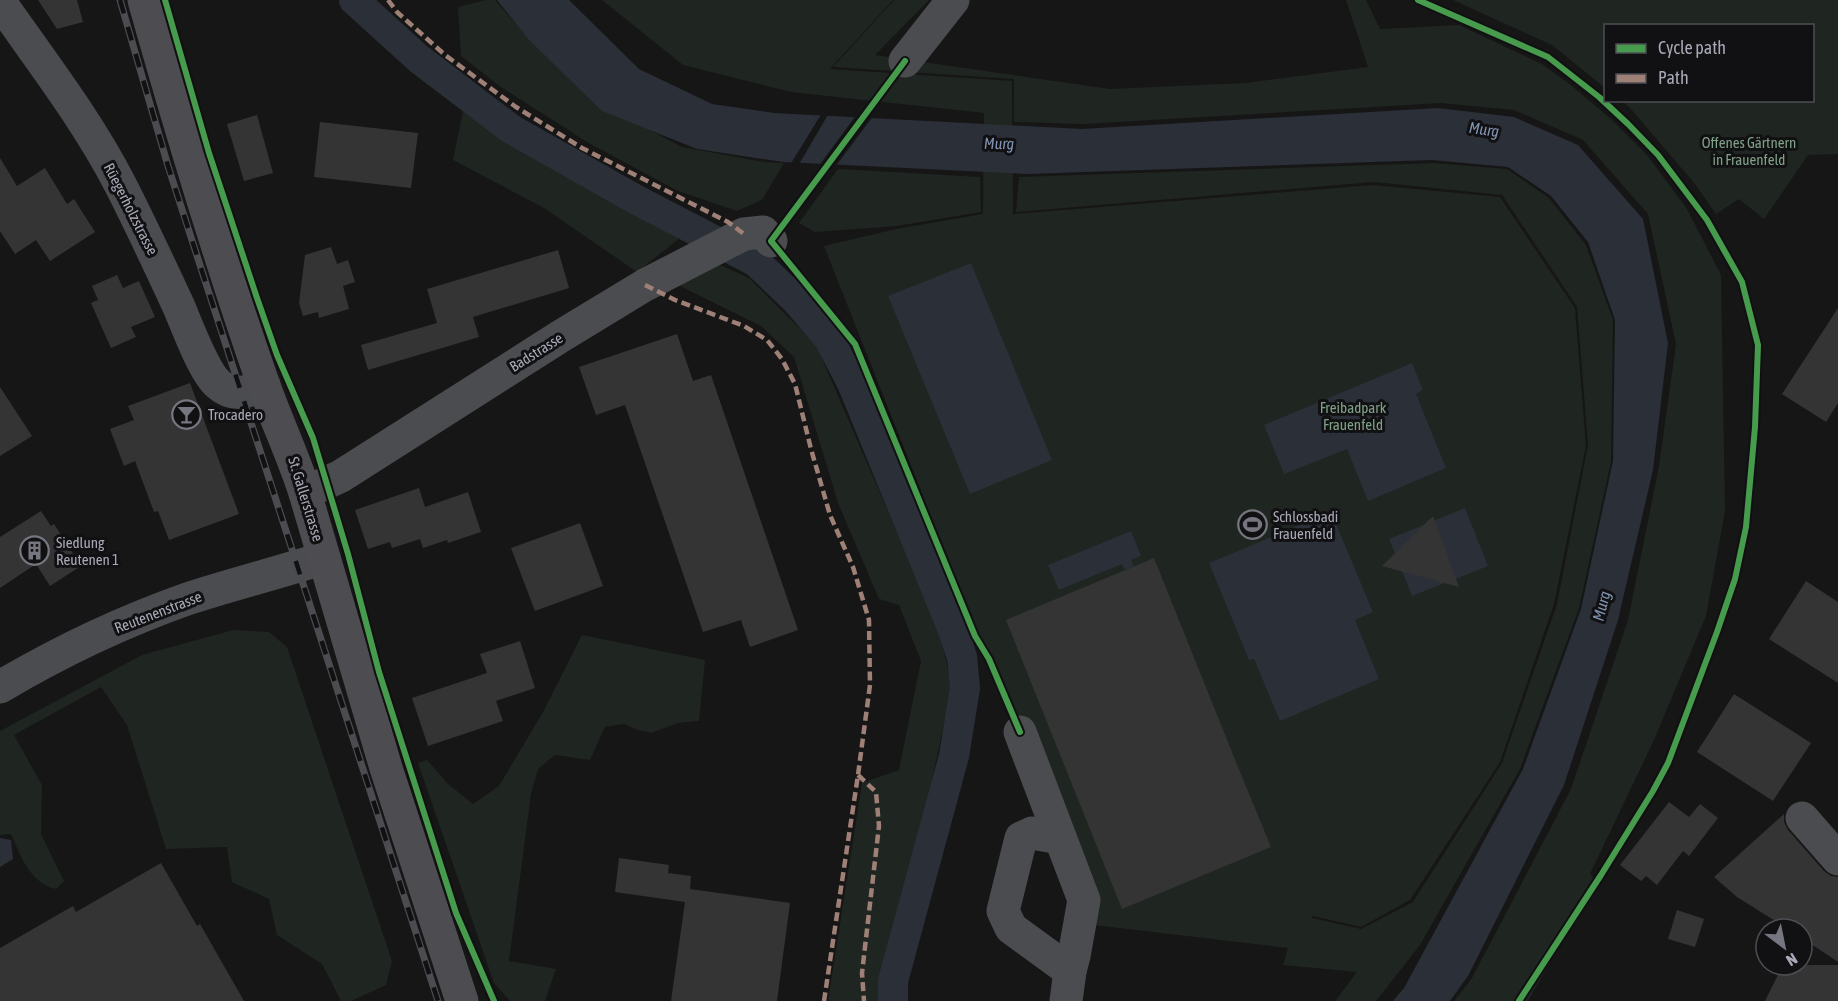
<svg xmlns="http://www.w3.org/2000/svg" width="1838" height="1001" font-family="'Asap Condensed',sans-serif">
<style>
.green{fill:#1f2520}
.water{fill:#2a2f38}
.pier{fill:#161616}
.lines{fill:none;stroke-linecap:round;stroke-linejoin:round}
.canal{stroke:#2a2f38;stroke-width:30}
.building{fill:#343435}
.minor{stroke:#4b4c4f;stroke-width:33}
.major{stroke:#4d4d51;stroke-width:33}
.rail-casing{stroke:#4b4c4f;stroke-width:7}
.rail{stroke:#111012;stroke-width:4.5;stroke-dasharray:14;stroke-linecap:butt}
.quiet{stroke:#9e8076;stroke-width:4.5;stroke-dasharray:9 4.5;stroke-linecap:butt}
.cycleway-casing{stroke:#111012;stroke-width:10}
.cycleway{stroke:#469c4c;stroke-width:6}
.labels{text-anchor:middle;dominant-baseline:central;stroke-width:6;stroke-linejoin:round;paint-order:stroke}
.park-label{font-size:15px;fill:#7fa187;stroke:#111012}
.street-label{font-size:15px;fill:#a8aab7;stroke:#111012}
.poi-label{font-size:15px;fill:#a8aab7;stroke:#111012;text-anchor:start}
.water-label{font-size:16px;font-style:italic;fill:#8093b1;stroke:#111012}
</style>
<rect width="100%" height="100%" fill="#161616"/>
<!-- green -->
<g class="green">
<path d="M486,0H495L530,40L604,106L682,147L764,162L784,163L762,200L737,211L678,191L587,142L501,87L461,56L458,7Z"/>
<path d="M602,0H893L830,69L1012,81L1013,214L1373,185L1500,197L1575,308L1586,446L1554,604L1500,762L1410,900L1361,927L1313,916L1312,918L1361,929L1413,902L1502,763L1557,604L1588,445L1577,307L1502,195L1374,182L1016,212L1019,177L1434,163L1507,169L1549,198L1586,245L1613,320L1611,462L1579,608L1520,769L1420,945L1376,1001H1335L1357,972L1283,965L1288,948L1093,925L824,246L896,229L983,214L984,113L791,92L683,65Z"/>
<path d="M894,0H929L875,55L1110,89L1245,83L1368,67L1346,0H1366L1380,29L1459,25L1542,64L1572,86L1611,119L1647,155L1687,209L1721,275L1725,511L1706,616L1654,740L1590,874L1597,880L1528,1001H1454L1472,978L1571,789L1628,620L1659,466L1676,344L1648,214L1583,140L1514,110L1441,103L1083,124L1014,122V79L833,67Z"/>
<path d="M1453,0H1838V154L1808,155L1764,219L1739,199L1716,214L1695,184L1630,108L1622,101L1812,100V26H1606L1605,88L1552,45Z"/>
<path d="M463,111L511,139L685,234L637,272L544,208L453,160Z"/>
<path d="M838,169L980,177L981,212L897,226L815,232L799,223Z"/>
<path d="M711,261L749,278L816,345L939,629L952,688L887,986L886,1001H828L862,783L899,770L921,661L899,605L879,599L838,503L794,357L761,326L674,283Z"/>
<path d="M233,630L269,632L287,647L392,961L386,985L351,1001H341L322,964L277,935L269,899L232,882L227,847L166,849L127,725L101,687L14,735L42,785L41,834L64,881L56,889C30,883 21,857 11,834L0,835V731L142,655Z"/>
<path d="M582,635L705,660L699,721L678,723L651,733L638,730L624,724L605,727L590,760L555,755L538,769L531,794L509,961L556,969L545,1001H510L494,983L418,763L427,760L448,784L473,804L499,786L543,712Z"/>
</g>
<!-- water -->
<g class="water">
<path d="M497,0H569L639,69L712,104L774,113L1082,129L1438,108L1514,117L1578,145L1643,219L1668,343L1653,470L1618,620L1564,785L1468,976L1450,1001H1393L1404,988L1523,769L1581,609L1613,461L1615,320L1588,242L1551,196L1508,167L1432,160L1028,174L783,162L697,149L602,111L529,40Z"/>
<path d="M971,263L1052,460L970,494L888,296Z"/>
<path d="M1412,363L1423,390L1416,394L1446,468L1368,501L1347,449L1284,474L1264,425Z"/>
<path d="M1465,508L1488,566L1412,596L1389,539Z"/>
<path d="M1331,512L1373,612L1355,620L1379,679L1280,721L1254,659L1249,660L1209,563Z"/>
<path d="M1131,531L1141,556L1131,560L1134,566L1125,570L1122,564L1059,590L1048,565Z"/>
<path d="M0,838L11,840L13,859L0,867Z"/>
</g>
<!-- pier -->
<g class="pier">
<path d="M822,113H829L798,166L790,165Z"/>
<path d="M857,114L874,115L835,167H818Z"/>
</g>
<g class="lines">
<!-- canal -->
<path class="canal" d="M354,0L419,59L511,129L635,199L756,262L796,300L829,339L852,383L951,625L962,657L965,688L954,756L893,981V1001"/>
</g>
<!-- building -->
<g class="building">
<path d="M38,0H77L83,22L57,29Z"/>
<path d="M257,115L273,173L244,181L227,124Z"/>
<path d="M320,122L418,133L411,188L314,177Z"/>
<path d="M0,158L17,186L45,168L67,204L74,199L95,232L50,261L36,240L15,254L0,231Z"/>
<path d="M331,247L337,264L348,260L355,282L343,286L349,309L319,318L318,312L303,316L299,303L305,255Z"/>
<path d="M558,250L569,288L473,317L479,337L368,370L361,345L437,323L427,289Z"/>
<path d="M117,275L123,288L139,281L155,317L131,327L136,337L111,348L91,303L98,300L92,286Z"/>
<path d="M1838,308V403L1826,422L1782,394Z"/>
<path d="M677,334L693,381L711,375L798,630L750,647L741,620L703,632L625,405L596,415L579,367Z"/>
<path d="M190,383L239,514L169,540L158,511L154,512L135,461L124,466L110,429L134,420L128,406Z"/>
<path d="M0,387L32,436L0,456Z"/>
<path d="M419,488L425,507L468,492L481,532L448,543L447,540L423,548L420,539L392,548L390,542L368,549L355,510Z"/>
<path d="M41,511L51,526L54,524L81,566L50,586L36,564L0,588V537Z"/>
<path d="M1433,516L1459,587L1382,566Z"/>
<path d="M580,523L603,586L535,611L511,548Z"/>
<path d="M1154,558L1240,772L1271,847L1122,909L1006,620Z"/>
<path d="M1806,581L1838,602V683L1769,639Z"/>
<path d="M520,641L535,688L496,701L503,721L428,746L412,698L487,673L480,654Z"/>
<path d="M1734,694L1811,743L1773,801L1697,752Z"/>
<path d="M1669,802L1689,817L1700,804L1718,818L1689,856L1683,851L1657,885L1646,876L1641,881L1620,865Z"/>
<path d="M1784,814V822L1788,830L1824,871L1831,876L1838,877V962L1802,938V929H1788L1737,897L1714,877Z"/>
<path d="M619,858L669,865L668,873L691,876L690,889L790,903L777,1001H671L685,902L615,892Z"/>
<path d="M161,863L197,926L200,924L244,1001H0V948L73,906L76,912Z"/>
<path d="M1677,910L1704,919L1695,947L1668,939Z"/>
<path d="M1783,965H1838V1001H1765Z"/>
</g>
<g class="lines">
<!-- minor -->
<g class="minor">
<path d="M0,2C42,62 87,120 120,184C141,225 160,266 179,307C187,326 204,372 218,384C234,398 246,392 264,385"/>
<path d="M905,61L953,0"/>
<path d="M305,493L341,476L561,336L645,285L744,234L763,232L771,241"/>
<path d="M0,687C59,652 122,622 187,599C232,584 278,573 324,558"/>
<path d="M1020,732L1084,900L1074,956L1070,971L1066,1001"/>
<path d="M1802,818L1838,859"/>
<path d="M1060,838L1032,833L1021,838L1003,911L1011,928L1070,971"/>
</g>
<!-- major -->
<path class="major" d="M144,0C180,128 219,257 263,383C276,420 293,455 305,493L386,768L462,1001"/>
<defs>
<path id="rail" d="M120,0L168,166L438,1001"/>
</defs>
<!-- rail casing -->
<use href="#rail" class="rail-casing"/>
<!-- rail -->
<use href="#rail" class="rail"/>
<!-- quiet -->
<g class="quiet">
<path d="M388,0L397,12L445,55L516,107L582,148L728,222L744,234"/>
<path d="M645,285L675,300L744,326L767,340L782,359L795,384L811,449L830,515L853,567L869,620L870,685L858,775L824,1001"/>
<path d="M858,775L876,792L879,826L862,973L864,1001"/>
</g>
<defs>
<g id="cycleway">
<path d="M165,0L209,153L257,298L277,355L313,438L348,554L379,672L456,913L494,1001"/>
<path d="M1418,0L1548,57L1599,97L1628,124L1658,155L1707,220L1742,282L1758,345L1755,427L1746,527L1735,579L1717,632L1668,763L1653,791L1601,875L1519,1001"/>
<path d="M905,61L771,241L855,344L975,636L989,659L1020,732"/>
</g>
</defs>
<!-- cycleway casing -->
<use href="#cycleway" class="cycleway-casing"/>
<!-- cycleway -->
<use href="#cycleway" class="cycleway"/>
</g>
<!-- icons -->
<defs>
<symbol id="bar-ring" viewBox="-11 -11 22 22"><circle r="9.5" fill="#111012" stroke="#75767f" stroke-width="1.5"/><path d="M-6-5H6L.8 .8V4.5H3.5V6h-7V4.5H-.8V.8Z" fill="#75767f"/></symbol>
<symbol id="stadium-ring" viewBox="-11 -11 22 22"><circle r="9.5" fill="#111012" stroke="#75767f" stroke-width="1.5"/><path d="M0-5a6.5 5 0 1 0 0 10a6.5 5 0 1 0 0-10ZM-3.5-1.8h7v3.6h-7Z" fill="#75767f"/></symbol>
<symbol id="building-ring" viewBox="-11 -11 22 22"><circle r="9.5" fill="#111012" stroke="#75767f" stroke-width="1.5"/><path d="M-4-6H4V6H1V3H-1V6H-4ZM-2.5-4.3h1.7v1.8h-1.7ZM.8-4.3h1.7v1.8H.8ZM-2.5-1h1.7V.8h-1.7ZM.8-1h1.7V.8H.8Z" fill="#75767f"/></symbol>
</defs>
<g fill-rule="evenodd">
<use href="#bar-ring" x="170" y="398" width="33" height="33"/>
<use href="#stadium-ring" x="1236" y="508" width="33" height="33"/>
<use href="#building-ring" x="18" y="534" width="33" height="33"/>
</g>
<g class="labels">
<!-- park labels -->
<g class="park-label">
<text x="1749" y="142">Offenes Gärtnern<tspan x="1749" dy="17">in Frauenfeld</tspan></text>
<text x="1353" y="407">Freibadpark<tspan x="1353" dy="17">Frauenfeld</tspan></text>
</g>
<!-- street labels -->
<g class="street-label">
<text transform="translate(131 209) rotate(63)">Rüegerholzstrasse</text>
<text transform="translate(536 352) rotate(-32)">Badstrasse</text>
<text transform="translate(306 499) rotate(73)">St. Gallerstrasse</text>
<text transform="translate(158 612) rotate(-21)">Reutenenstrasse</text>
</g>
<!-- poi labels -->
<g class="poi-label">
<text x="208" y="414">Trocadero</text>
<text x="1273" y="516">Schlossbadi<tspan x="1273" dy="17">Frauenfeld</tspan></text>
<text x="56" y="542">Siedlung<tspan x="56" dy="17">Reutenen 1</tspan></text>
</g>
<!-- water labels -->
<g class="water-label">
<text transform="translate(1484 129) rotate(8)">Murg</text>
<text transform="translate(999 143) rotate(1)">Murg</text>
<text transform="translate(1601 606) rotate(-76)">Murg</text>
</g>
</g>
<!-- legend -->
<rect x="1604" y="24" width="210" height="78" fill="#111012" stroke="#4d4e54" stroke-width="1.5"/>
<rect x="1616" y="44" width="30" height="9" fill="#469c4c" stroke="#4d4e54" stroke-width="1.5"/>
<text x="1658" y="54" font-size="18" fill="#a8aab7">Cycle path</text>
<rect x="1616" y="74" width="30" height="9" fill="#9e8076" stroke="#4d4e54" stroke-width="1.5"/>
<text x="1658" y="84" font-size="18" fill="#a8aab7">Path</text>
<!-- north arrow -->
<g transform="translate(1784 947) rotate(148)"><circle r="28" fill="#111012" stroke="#4d4e54" stroke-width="1.5"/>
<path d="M0-4.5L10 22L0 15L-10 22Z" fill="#75767f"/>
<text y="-9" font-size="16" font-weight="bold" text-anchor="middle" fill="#a8aab7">N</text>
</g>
</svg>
